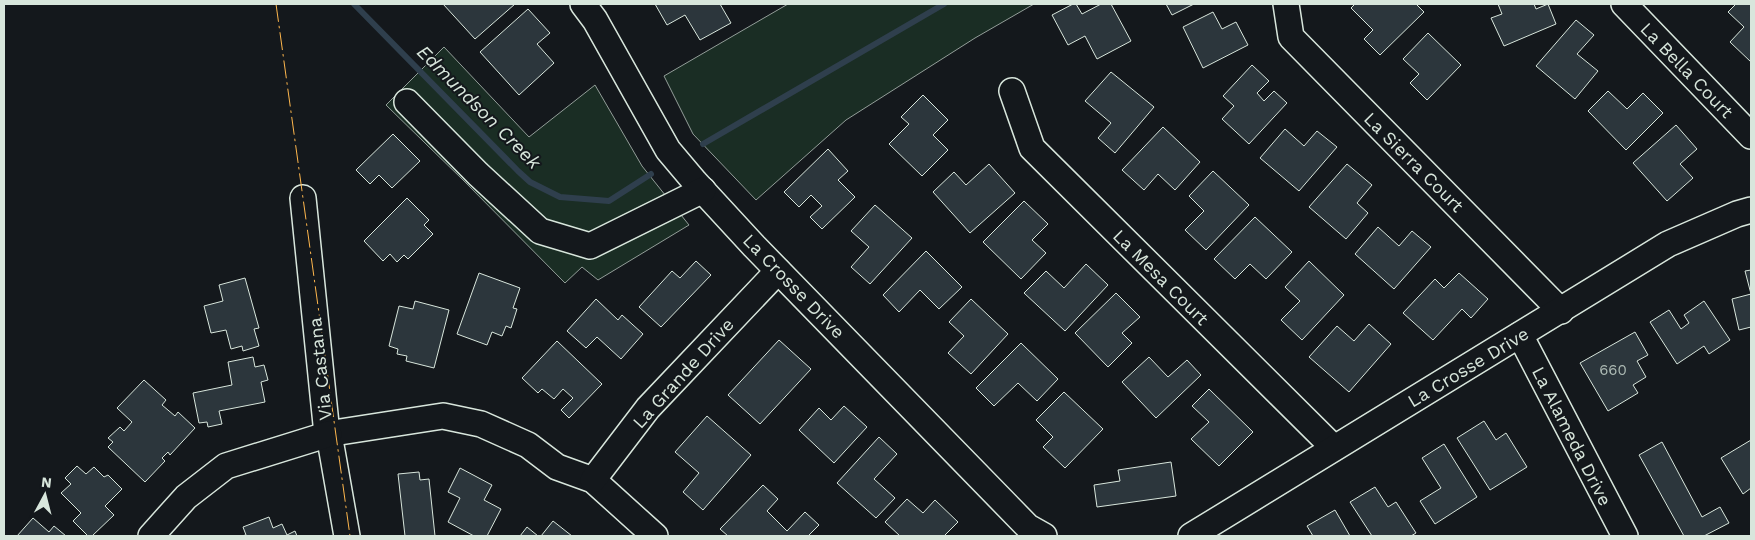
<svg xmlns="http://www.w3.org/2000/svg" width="1755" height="540" font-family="'Work Sans',sans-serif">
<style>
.green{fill:#1a2d24;stroke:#939e99}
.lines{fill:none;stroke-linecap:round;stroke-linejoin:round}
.stream{stroke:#2f3f4d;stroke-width:6}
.building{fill:#2c363c;stroke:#d8e6dc}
.minor-casing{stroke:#d8e6dc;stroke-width:28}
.minor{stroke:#14181c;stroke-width:25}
.power{stroke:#ffb74d;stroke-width:1;stroke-dasharray:18 4 2.5 4;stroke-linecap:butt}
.labels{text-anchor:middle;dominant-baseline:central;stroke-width:4;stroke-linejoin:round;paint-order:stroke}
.number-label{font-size:15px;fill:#adbab4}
.street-label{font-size:18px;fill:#d8e6dc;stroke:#14181c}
.water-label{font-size:19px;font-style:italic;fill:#d8e6dc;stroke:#14181c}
</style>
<rect width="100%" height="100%" fill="#14181c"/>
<!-- green -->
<g class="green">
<path d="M788,4H1034L975,38L846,120L756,200L693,134L664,76Z"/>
<path d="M444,47L529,137L595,85L642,166L689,225L598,280L582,267L565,283L463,180L386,105Z"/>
</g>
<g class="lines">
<!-- stream -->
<g class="stream">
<path d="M354,4L518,171L530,182L560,197L609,201L651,174"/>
<path d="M703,144L944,4"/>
</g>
</g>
<!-- building -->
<g class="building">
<path d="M443,4H515L475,39Z"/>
<path d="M655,4H720L731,23L700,40L685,15L667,25Z"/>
<path d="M1073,4H1076L1082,14L1101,4H1111L1131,41L1097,59L1085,36L1068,45L1052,15Z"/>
<path d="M1166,4H1194L1172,15Z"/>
<path d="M1355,4H1416L1424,12L1380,55L1364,39L1373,30L1351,8Z"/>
<path d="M1498,4H1534L1536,9L1548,4L1556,24L1504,46L1491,18L1502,14Z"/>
<path d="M1736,4H1751V62L1730,42L1744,27L1728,12Z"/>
<path d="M528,9L550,33L537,44L554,63L519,95L480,52Z"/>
<path d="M1213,12L1222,29L1236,22L1248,45L1203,68L1183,27Z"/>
<path d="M1576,20L1594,35L1577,54L1598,71L1575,99L1536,66Z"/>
<path d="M1428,33L1461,65L1427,100L1410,83L1419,74L1403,59Z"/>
<path d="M1252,65L1269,81L1257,93L1264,101L1274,91L1287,103L1249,144L1222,119L1234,106L1223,96Z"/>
<path d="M1111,72L1154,107L1115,153L1098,138L1111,123L1085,101Z"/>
<path d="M1608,91L1627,109L1643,93L1663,113L1626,150L1588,111Z"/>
<path d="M923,95L948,120L933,135L948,150L922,176L889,144L909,124L901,117Z"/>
<path d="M1676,125L1697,149L1680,164L1693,178L1667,201L1633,163Z"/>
<path d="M1163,127L1200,162L1175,190L1158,174L1144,190L1122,170Z"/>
<path d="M1285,129L1304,146L1317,131L1337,147L1299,191L1260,158Z"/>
<path d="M393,134L420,161L392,188L379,175L370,184L356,170Z"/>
<path d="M828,149L848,171L838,180L855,197L822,229L810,217L822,206L811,195L799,207L784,192Z"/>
<path d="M989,164L1015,193L970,233L933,192L954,172L966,185Z"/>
<path d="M1347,164L1372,185L1357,203L1368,213L1346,239L1309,207Z"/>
<path d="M1213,171L1249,205L1206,250L1185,230L1204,211L1189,196Z"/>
<path d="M407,198L429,220L424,225L433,234L408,259L404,255L397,262L390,254L383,261L364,241Z"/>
<path d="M1024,201L1048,224L1032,240L1046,253L1021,279L983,242Z"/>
<path d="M875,205L912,238L870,284L851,267L869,247L851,231Z"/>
<path d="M1255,217L1292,252L1266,279L1250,264L1235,279L1214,259Z"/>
<path d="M1378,227L1399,246L1412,231L1431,247L1394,289L1355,254Z"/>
<path d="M926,251L962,287L939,309L920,290L899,312L883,295Z"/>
<path d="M696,261L711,275L661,327L639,307L672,271L680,278Z"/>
<path d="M1309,261L1344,295L1302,340L1281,320L1300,301L1285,287Z"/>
<path d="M1086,264L1108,285L1065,331L1024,293L1046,271L1064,288Z"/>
<path d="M1751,270V327L1739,330L1732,299L1751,294L1745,271Z"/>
<path d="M479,273L520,288L513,308L517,309L511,328L506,326L502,336L492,332L487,345L457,334Z"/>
<path d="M1459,273L1488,299L1471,318L1462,309L1433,340L1403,313L1435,279L1444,288Z"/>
<path d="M245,278L259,328L254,329L259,346L243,351L242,346L231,349L226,330L211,333L204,306L223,301L219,285Z"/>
<path d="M1116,293L1140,317L1122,333L1132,343L1108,367L1075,333Z"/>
<path d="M596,299L618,320L622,315L643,334L621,359L597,337L586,348L567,331Z"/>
<path d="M971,299L1008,334L971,374L948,353L964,336L949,322Z"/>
<path d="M415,301L449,310L434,368L406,361L407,356L397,354L398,349L389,346L399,306L413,309Z"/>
<path d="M1704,301L1730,340L1709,354L1704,346L1677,364L1650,322L1669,310L1681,329L1689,323L1684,315Z"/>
<path d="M1369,324L1391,344L1349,392L1309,357L1337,326L1354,341Z"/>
<path d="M1635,332L1648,355L1637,361L1646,377L1633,385L1638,393L1608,411L1580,363Z"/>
<path d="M779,340L811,369L760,424L728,395Z"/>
<path d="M557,341L602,384L569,418L561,410L573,398L563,389L554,399L542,389L538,393L522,378Z"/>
<path d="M1021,343L1058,379L1037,401L1018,383L994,406L976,388Z"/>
<path d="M253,357L255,367L264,365L268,380L261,382L265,402L219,411L222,424L208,427L207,422L199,423L193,393L232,385L228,362Z"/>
<path d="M1149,357L1168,377L1187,360L1201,375L1156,418L1122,382Z"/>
<path d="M144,380L166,400L162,405L175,416L178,412L195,428L170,455L168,452L162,458L165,461L145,482L108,447L113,442L108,438L120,427L124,431L132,422L117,408Z"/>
<path d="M1209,389L1253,432L1219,466L1191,439L1209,422L1192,406Z"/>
<path d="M1064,392L1103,429L1065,468L1043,447L1053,437L1036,420Z"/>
<path d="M844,406L867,427L834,463L799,430L819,408L831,420Z"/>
<path d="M707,416L751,455L703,510L683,492L699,473L675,452Z"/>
<path d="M1484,421L1496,440L1506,433L1527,467L1490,490L1457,438Z"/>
<path d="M879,437L897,454L874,479L895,498L876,518L837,483Z"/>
<path d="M1751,440V488L1743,494L1721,458Z"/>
<path d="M1662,442L1702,517L1720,507L1729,523L1704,536H1684L1639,455Z"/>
<path d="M1444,444L1477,497L1435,524L1420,501L1441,488L1422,458Z"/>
<path d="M1171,462L1176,496L1097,507L1094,485L1120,481L1118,470Z"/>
<path d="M77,466L86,474L94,467L104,477L108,475L122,489L105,506L114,515L92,536H88L73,521L81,513L61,493L71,484L65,478Z"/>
<path d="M460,468L492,485L484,500L501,509L487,536H474L448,522L460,498L448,492Z"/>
<path d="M419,472L420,480L429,479L435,536H405L398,474Z"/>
<path d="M763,485L778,499L767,511L787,531L805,512L819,525L808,536H728L720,529Z"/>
<path d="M1375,487L1388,507L1396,502L1416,533L1411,536H1372L1350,502Z"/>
<path d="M907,499L923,513L935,500L958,522L944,536H900L885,522Z"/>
<path d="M1335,510L1350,536H1313L1307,526Z"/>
<path d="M269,517L273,528L282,524L287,535L295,531L297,536H241L246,535L243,527Z"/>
<path d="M33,518L49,532L54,526L66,536H17Z"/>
<path d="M553,521L572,536H541Z"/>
<path d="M527,527L538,536H520Z"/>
</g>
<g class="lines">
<defs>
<g id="minor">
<path d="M583,4L595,20L668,150L695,182L754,246L1028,527L1044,536"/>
<path d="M1286,4L1291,37L1561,311"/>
<path d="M1624,4L1751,136"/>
<path d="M1012,91L1032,148L1334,448"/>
<path d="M407,102L478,174L540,231L590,246L703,190"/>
<path d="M303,198L327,434H329L347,536"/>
<path d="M1520,335L1625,536"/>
<path d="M327,434L443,416L481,424L528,445L557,467L593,480L655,536"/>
<path d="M593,480L648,408L778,271"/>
<path d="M151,536L186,497L226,466L329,434"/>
<path d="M1191,536L1668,244L1737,214L1751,210"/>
</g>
</defs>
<!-- minor casing -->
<use href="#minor" class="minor-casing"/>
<!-- minor -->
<use href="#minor" class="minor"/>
<!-- power -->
<path class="power" d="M276,4L350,536"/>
</g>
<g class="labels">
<!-- number labels -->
<g class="number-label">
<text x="1613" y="370">660</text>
</g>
<!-- street labels -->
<g class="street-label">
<text transform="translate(1687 70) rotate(46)">La Bella Court</text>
<text transform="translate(1414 162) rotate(45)">La Sierra Court</text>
<text transform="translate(1161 277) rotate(45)">La Mesa Court</text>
<text transform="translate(794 286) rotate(46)">La Crosse Drive</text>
<text transform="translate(1468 367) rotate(-31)">La Crosse Drive</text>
<text transform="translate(320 369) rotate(-96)">Via Castana</text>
<text transform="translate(683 373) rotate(-48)">La Grande Drive</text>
<text transform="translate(1572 436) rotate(63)">La Alameda Drive</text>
</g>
<!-- water labels -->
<g class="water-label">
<text transform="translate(479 107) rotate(45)">Edmundson Creek</text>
</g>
</g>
<!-- border -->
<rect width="1755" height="540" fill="none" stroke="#d8e6dc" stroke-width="10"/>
<!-- north arrow -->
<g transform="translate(45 495) rotate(7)" stroke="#14181c" stroke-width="4" paint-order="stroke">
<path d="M0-4L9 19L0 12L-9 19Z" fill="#d8e6dc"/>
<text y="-8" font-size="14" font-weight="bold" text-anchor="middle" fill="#d8e6dc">N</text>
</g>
</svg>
